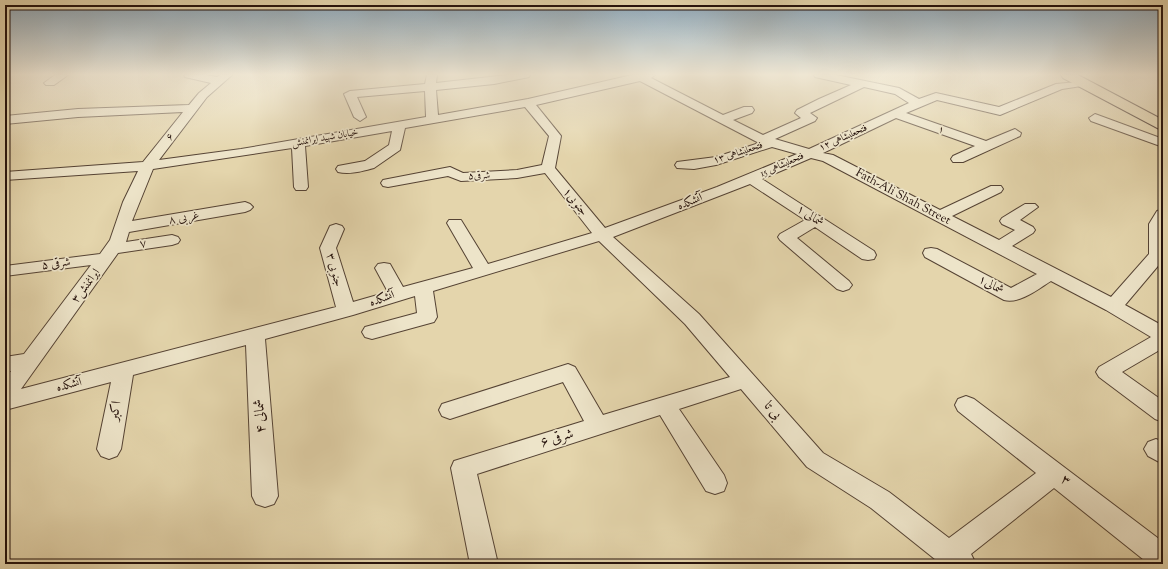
<svg xmlns="http://www.w3.org/2000/svg" width="1168" height="569" font-family="'Sorts Mill Goudy',Amiri,serif">
<style>
.lines{fill:none;stroke-linecap:round;stroke-linejoin:round}
.minor-casing{stroke:#554334;stroke-width:2}
.major-casing{stroke:#25120c;stroke-width:2}
.minor{fill:#ede4c9;fill-rule:evenodd}
.major{fill:#e4d5ac;fill-rule:evenodd}
.labels{text-anchor:middle;dominant-baseline:central;stroke-width:3.5;stroke-linejoin:round;paint-order:stroke}
.far-street-label{font-size:10px;fill:#25120c;stroke:#ede4c9}
.street-label{font-size:12px;fill:#25120c;stroke:#ede4c9}
.near-street-label{font-size:14px;fill:#25120c;stroke:#ede4c9}
</style>
<rect width="100%" height="100%" fill="#e4d5ac"/>
<filter id="stains"><feTurbulence type="fractalNoise" baseFrequency=".005" numOctaves="4"/><feColorMatrix values="0 0 0 0 .2 0 0 0 0 .09 0 0 0 0 .02 0 0 0 .5 -.17"/></filter>
<radialGradient id="worn" r=".72"><stop offset=".6" stop-color="#630" stop-opacity="0"/><stop offset="1" stop-color="#630" stop-opacity=".3"/></radialGradient>
<g class="lines">
<defs>
<g id="minor">
<path d="M55,75H68L54,85H46L44,83Z"/>
<path d="M184,75H206L217,77L220,75H232L207,97L159,160L241,149L426,117L425,91L357,97L366,117L360,121L354,117L344,94L350,91L425,84L427,75H437L436,83L507,75H530L529,77L494,84L436,90L438,115L528,99L632,75H655L651,78L723,115L744,107H752L754,110L752,113L733,120L763,135L801,118L795,113L797,110L819,99L851,85L815,77L814,75H836L899,88L919,99L936,93L999,107L1056,84L1088,81L1090,83L1088,85L1062,89L1000,115L937,100L906,113L986,141L1015,129L1021,133L1020,136L963,162H953L951,159L953,156L975,146L896,118L823,153L833,155L940,210L991,186H1001L1003,189L1001,192L952,216L999,240L1015,230L1002,224L1000,221L1002,218L1025,204H1035L1038,207L1020,220L1033,227L1035,230L1033,233L1012,246L1111,297L1149,254V224L1157,211L1163,209V260L1125,305L1163,326V348L1122,372L1163,401V422L1155,419L1099,377L1096,372L1099,367L1151,337L1106,310L1051,281C1038,289 1020,304 1004,300L925,257L923,253L925,249L931,248L937,249L1011,288L1037,274L823,161L811,158L762,179L874,251L876,255L874,259L868,260L862,259L815,227L797,238L849,281L852,285L849,289L843,291L837,289L780,240L778,237L780,234L805,220L750,184L613,237L699,314L823,453L889,492L949,538L1036,473L958,411L955,405L958,399L966,396L974,399L1163,542V564H1149L1054,488L971,554L976,564H941L871,508L807,467L741,389L679,409L724,475L727,483L724,491L715,494L706,491L660,415L477,474L498,564H470L451,468L454,461L584,421L563,382L450,419L442,416L439,410L442,404L568,364L575,367L603,415L730,377L685,324L599,241L433,291L437,317L434,322L372,339L365,337L362,332L365,327L417,313L415,296L353,315L265,339L278,496L274,504L265,507L256,504L252,496L246,345L133,375L121,449L117,456L109,459L101,456L97,449L111,382L5,410V379L11,371H5V357L24,354L91,265L5,276V266L100,254L110,240L123,202L138,171L5,180V172L143,162L183,112L78,117L5,124V116L78,109L189,105L199,93L211,83L185,77ZM640,81L759,143L716,157L677,162L675,165L677,168L694,169L716,165L772,147L797,154L717,187L605,228L555,168L561,136L536,105ZM864,87L895,94L909,103L809,149L775,139L815,121L817,118L810,113ZM525,107L549,136L542,165L517,170L463,173L450,167L388,179L383,180L381,183L383,186L388,187L448,176L461,181L517,178L545,173L592,233L488,264L461,220H449L447,223L473,268L403,287L390,264L384,263L378,264L375,268L388,292L353,302L336,248L344,229L342,226L336,224L330,226L320,248L336,307L21,389L118,253L172,245L178,243L180,240L178,237L172,235L126,242L129,232L245,212L250,210L253,207L250,204L245,202L132,221L153,169L292,148L294,187L296,190H306L308,187L305,146L392,131L389,145L365,161L338,166L336,169L338,172C349,175 363,171 374,168L400,150L405,128Z"/>
<path d="M1095,114L1163,139V147L1091,121L1089,118Z"/>
<path d="M1156,439L1163,442V464L1148,456L1144,449L1148,442Z"/>
</g>
<path id="major" d="M1061,75H1078L1163,120V131L1063,78Z"/>
</defs>
<!-- minor casing -->
<use href="#minor" class="minor-casing"/>
<!-- major casing -->
<use href="#major" class="major-casing"/>
<!-- minor -->
<use href="#minor" class="minor"/>
<!-- major -->
<use href="#major" class="major"/>
</g>
<!-- sky -->
<linearGradient id="sky" x2="0" y2="1"><stop stop-color="#8ca7ba"/><stop offset="0.48" stop-color="#f3ecda"/><stop offset="1" stop-color="#f3ecda" stop-opacity="0"/></linearGradient>
<rect width="1168" height="155" fill="url(#sky)"/>
<g class="labels">
<!-- far-street labels -->
<g class="far-street-label">
<text transform="translate(941 130) rotate(20)">۱</text>
<text transform="translate(170 137) rotate(-52)">۶</text>
<text transform="translate(325 138) rotate(-10)">خیابان شهید ایرانمنش</text>
<text transform="translate(843 138) rotate(-24)">فتحعلیشاهی ۱۲</text>
<text transform="translate(738 153) rotate(-18)">فتحعلیشاهی ۱۳</text>
<text transform="translate(782 165) rotate(-24)">فتحعلیشاهی 15</text>
<text transform="translate(479 176) rotate(-3)">شرقی۵</text>
</g>
<!-- street labels -->
<g class="street-label">
<text transform="translate(903 197) rotate(28)">Fath-Ali Shah Street</text>
<text transform="translate(575 202) rotate(51)">جنوبی۱</text>
<text transform="translate(690 202) rotate(-21)">آتشکده</text>
<text transform="translate(810 216) rotate(33)">۱ شمالی</text>
<text transform="translate(184 218) rotate(-10)">۸ غربی</text>
<text transform="translate(143 244) rotate(-8)">۷</text>
<text transform="translate(56 264) rotate(-8)">۵ شرقی</text>
<text transform="translate(334 270) rotate(75)">۳ جنوبی</text>
<text transform="translate(991 285) rotate(28)">شمالی۱</text>
<text transform="translate(86 286) rotate(-53)">ایرانمنش۳</text>
<text transform="translate(382 299) rotate(-19)">آتشکده</text>
<text transform="translate(69 385) rotate(-14)">آتشکده</text>
</g>
<!-- near-street labels -->
<g class="near-street-label">
<text transform="translate(116 411) rotate(-80)">اکبر</text>
<text transform="translate(772 411) rotate(49)">بی تا</text>
<text transform="translate(261 416) rotate(-93)">۴ شمالی</text>
<text transform="translate(557 439) rotate(-17)">۶ شرقی</text>
<text transform="translate(1065 481) rotate(38)">۳</text>
</g>
</g>
<!-- margin -->
<rect width="1168" height="569" fill="none" stroke="#e4d5ac" stroke-width="20"/>
<rect x="6" y="6" width="1156" height="557" fill="none" stroke="#25120c" stroke-width="2"/>
<rect x="10" y="10" width="1148" height="549" fill="none" stroke="#25120c"/>
<rect width="100%" height="100%" filter="url(#stains)"/>
<rect width="100%" height="100%" fill="url(#worn)"/>
</svg>
